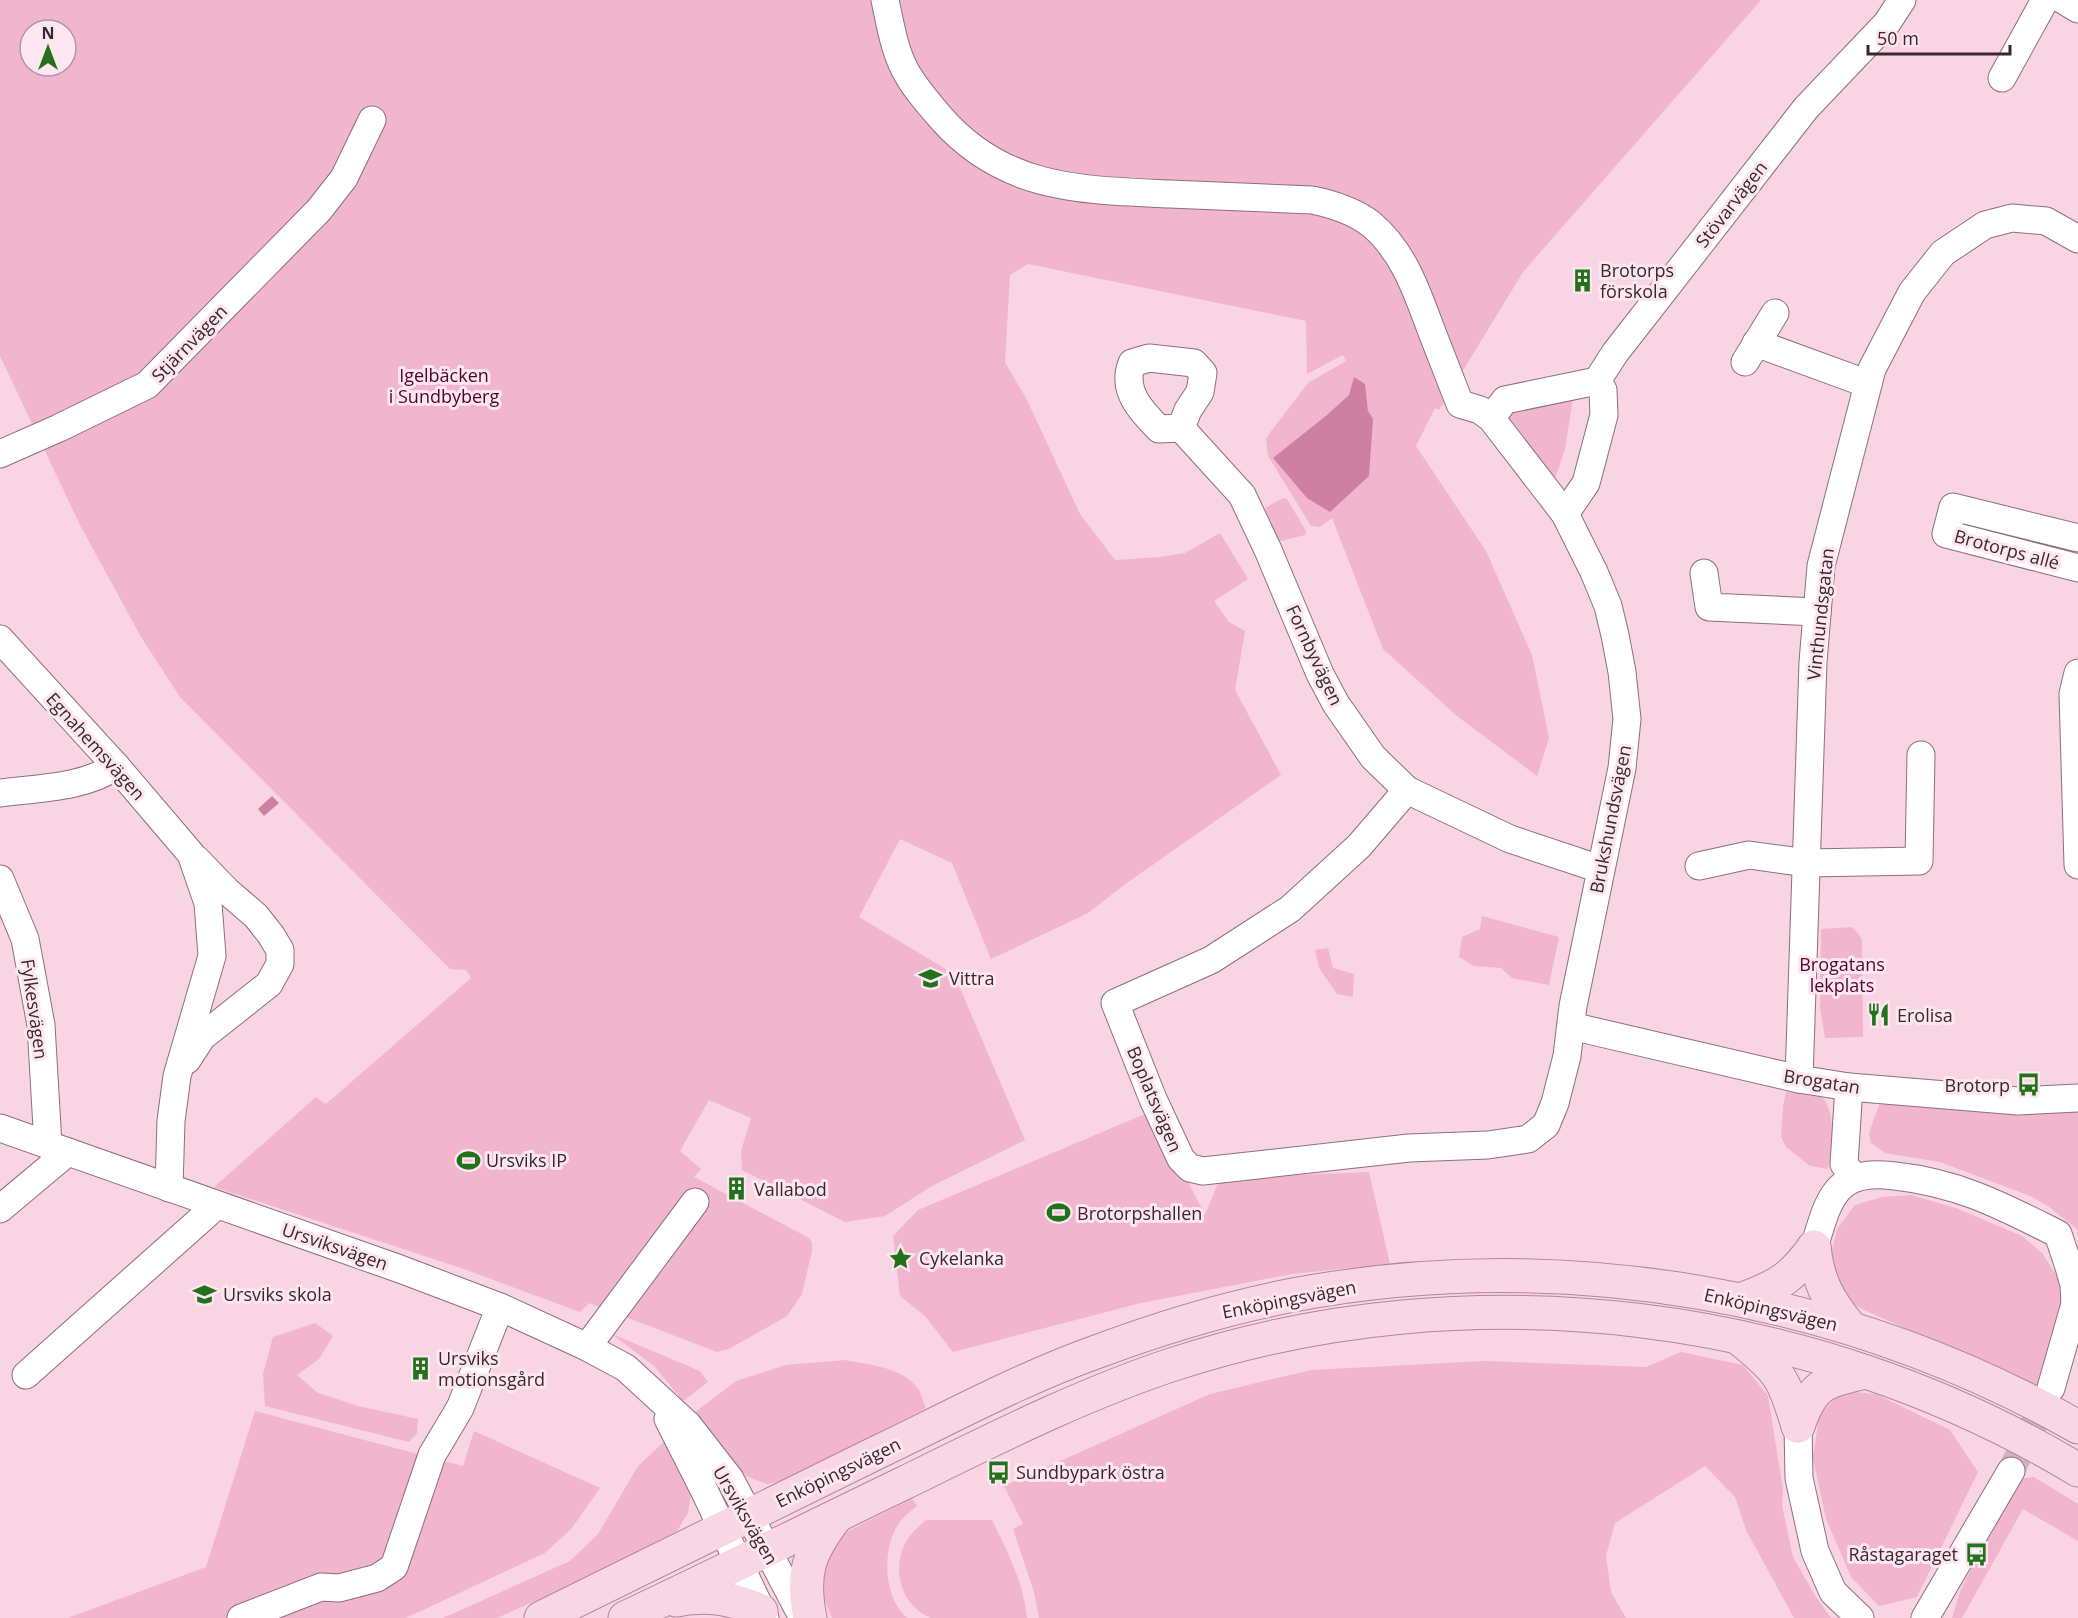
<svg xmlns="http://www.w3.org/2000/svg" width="2078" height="1618" font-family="'Open Sans',sans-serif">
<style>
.green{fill:#f1b5ce;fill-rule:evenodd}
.water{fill:#cd80a2}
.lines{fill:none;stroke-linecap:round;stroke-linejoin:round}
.minor-tunnel{stroke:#d2b2bf;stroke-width:27;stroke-dasharray:27 14;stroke-linecap:butt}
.minor-casing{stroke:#8f6e7c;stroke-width:29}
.major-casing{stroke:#b18799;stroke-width:35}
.minor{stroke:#fff;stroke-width:27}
.major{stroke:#f8d6e4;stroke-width:33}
.labels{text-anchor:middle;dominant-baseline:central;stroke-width:6;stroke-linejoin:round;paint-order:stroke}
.street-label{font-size:18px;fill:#37292f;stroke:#fde6ef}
.poi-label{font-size:18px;fill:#37292f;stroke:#fde6ef;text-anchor:start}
.park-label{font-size:18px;fill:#4d072f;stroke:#fde6ef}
</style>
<rect width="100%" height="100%" fill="#f9d4e3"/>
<!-- green -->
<g class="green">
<path d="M0,0H1761L1523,272L1439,410L1435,408L1416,446L1486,551L1532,655L1549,738L1537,776L1457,716L1383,649L1332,518L1320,527L1311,526L1268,456L1266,439L1269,434L1308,383L1346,361L1343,355L1307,374L1306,321L1028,264L1010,275L1005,362L1027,400L1080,514L1115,560L1160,557L1185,553L1220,533L1248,579L1214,601L1229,622L1245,631L1235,690L1281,775L1124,885L1088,913L991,959L952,863L900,839L859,917L954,974L1025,1140L932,1186L885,1216L845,1222L742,1170L741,1151L751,1118L709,1100L680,1151L701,1169L694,1177L809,1238L812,1243V1251L802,1294L787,1316L729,1349L717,1352L589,1303L580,1312L461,1268L214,1187L316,1097L326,1104L471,978L466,970L450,969L180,697L141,637L80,525L0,356ZM30,30H66V66H30ZM1364,384L1368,411L1327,415Z"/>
<path d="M1574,392L1565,449L1555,479L1506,416L1509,410Z"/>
<path d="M1283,498L1287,499L1306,531L1305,535L1277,542L1265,508Z"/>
<path d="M1482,916L1559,937L1549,985L1512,978L1501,968L1474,966L1459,957L1462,937L1480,929Z"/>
<path d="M1852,927L1858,933L1862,940L1863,1037L1825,1038L1820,1008L1821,929Z"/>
<path d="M1328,948L1333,968L1354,974L1353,997L1337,994L1319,968L1315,950Z"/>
<path d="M1788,1083C1797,1087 1812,1089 1820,1095C1837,1108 1832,1149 1828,1169L1810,1166L1786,1147L1781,1137L1783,1106Z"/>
<path d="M1914,1100L2078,1109V1230L2048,1206L2030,1196L1940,1162L1885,1153L1871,1143L1869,1133L1879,1105Z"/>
<path d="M1152,1111L1205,1215L1220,1178L1369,1172L1390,1264L1292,1274L1141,1303L953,1352L925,1316L900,1296L893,1236L918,1210Z"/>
<path d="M1911,1195L1956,1208L2022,1236L2043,1254L2061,1283V1314L2059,1328L2037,1387L1862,1309L1842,1298L1829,1263L1837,1229L1855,1205L1882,1197Z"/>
<path d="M315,1323L333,1336L319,1359L297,1375L318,1393L358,1406L418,1419L417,1433L409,1442L265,1406L263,1374L273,1337Z"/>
<path d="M612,1334L700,1371L708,1382L683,1401L654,1366Z"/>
<path d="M1681,1352L1743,1365L1768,1396L1783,1489L1782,1505L1793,1557L1816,1597L1831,1618H1794L1746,1530L1735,1497L1705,1466L1615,1523L1606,1556L1611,1592L1626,1618H1039L1034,1592L1013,1529L1023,1524L1004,1486L1210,1394L1311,1370L1485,1361L1646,1367Z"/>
<path d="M845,1360C870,1365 903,1367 919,1390C922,1395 923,1403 926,1408L785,1480L767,1484L746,1476L694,1413L736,1381L786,1365Z"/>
<path d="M1842,1391L1876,1394L1950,1430L1978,1472L1917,1597L1879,1606L1851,1577L1826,1519L1813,1458L1819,1416Z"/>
<path d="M255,1411L463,1466L474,1431L600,1488L572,1528L545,1553L406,1618H68L206,1567Z"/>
<path d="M669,1437L691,1493L688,1513L677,1531L632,1558L497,1618H443L570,1561L598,1534L638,1466Z"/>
<path d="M2034,1477L2078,1504V1541L2023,1509L1962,1618H1952L1961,1589L2016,1479Z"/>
<path d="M912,1499L917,1506C911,1511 904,1516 900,1522C881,1547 883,1598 907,1618H832L822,1593L821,1572L830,1545L850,1530Z"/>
<path d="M926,1520H992C1008,1553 1023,1581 1027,1618H931C899,1605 890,1565 909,1537C913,1531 921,1525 926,1520Z"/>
</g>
<!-- water -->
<g class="water">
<path d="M1354,377L1365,384L1368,411L1373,419L1369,476L1330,512L1307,498L1273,458L1327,415L1349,395Z"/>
<path d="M272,796L279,803L264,816L258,809Z"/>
</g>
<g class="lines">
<!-- minor-tunnel -->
<path class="minor-tunnel" d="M2011,1471L2051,1389"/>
<defs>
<g id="minor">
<path d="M885,0C890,23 894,49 905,70C914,87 928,103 941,118C1004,190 1081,190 1170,194C1218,196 1265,198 1312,200C1332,204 1354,211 1371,224C1403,251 1416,289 1430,327C1440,353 1450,379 1460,404L1480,410L1491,418L1565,514L1594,572L1608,606L1615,635L1622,672L1627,719L1622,768L1573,1006L1567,1056L1555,1103L1546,1125L1528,1139L1488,1145L1409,1148L1203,1171L1190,1168L1181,1159L1153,1099L1115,1003L1211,960L1290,909L1359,846L1407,790"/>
<path d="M2063,0L2078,9"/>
<path d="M2002,78L2045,0"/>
<path d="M1756,343L1868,384"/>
<path d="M1149,358L1194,363L1203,373L1200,392L1188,410L1181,428L1159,429C1141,411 1121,390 1132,363Z"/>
<path d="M1745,362L1775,313"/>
<path d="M1491,418L1505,400L1597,381L1615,353L1806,108L1887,23L1902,0"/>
<path d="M1181,428L1242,495L1268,550L1320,674L1336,704L1373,757L1407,790L1510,839L1600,869"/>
<path d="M0,454L59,428L147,385L319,210L344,178L372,120"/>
<path d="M1565,514L1586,483L1604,415L1603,390L1597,381"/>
<path d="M2078,538L1953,507L1946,534L2078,568"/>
<path d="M1704,573L1709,607L1817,612"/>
<path d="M0,639L116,766L191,854L208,903L212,956L177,1076L171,1121L169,1188"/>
<path d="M2078,673L2073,694L2078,865"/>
<path d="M0,793C38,788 84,788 116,766"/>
<path d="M1699,866L1749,855L1807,863L1919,861L1921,755"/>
<path d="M0,879L25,939L41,1025L48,1145"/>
<path d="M1571,1026L1799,1079L1849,1087L2018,1101L2078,1098"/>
<path d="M187,1060L202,1037L269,984L280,964V950L271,935L256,916L227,891L196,859"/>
<path d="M1799,1079L1813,662L1821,566L1872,369L1912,292L1943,253L1985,225L2012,218L2046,221L2078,239"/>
<path d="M1849,1087L1844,1164L1854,1177"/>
<path d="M0,1128L400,1269L500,1307L587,1347L626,1368L688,1425L730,1479L803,1618"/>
<path d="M0,1209L68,1152"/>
<path d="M1814,1247C1821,1227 1826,1199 1843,1185C1858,1173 1877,1174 1895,1176C1959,1183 2002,1206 2058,1234L2069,1267L2074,1285L2075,1304L2051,1388"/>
<path d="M587,1347L695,1202"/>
<path d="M26,1375L217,1205"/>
<path d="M668,1419L705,1492L765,1618"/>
<path d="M1798,1426L1799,1478L1815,1551L1833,1592L1860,1618"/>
<path d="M241,1618L321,1587L339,1588L377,1578L394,1567L432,1455L460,1408L500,1307"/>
<path d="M1925,1618L2011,1471"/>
</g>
<g id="major">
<path d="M1814,1247C1818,1282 1828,1300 1850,1327"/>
<path d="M1743,1299C1778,1286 1792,1278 1814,1247"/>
<path d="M1741,1340C1780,1371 1784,1379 1798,1426"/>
<path d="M1798,1426C1813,1383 1824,1382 1865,1372"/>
<path d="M676,1600C708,1594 731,1598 761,1611"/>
<path d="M541,1618C654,1562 767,1506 880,1451C951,1417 1021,1379 1096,1352C1160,1328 1226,1308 1293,1295C1560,1245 1842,1293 2078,1427"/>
<path d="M625,1618C718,1574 811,1528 904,1483C992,1440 1080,1395 1174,1364C1471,1267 1811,1309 2078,1470"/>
<path d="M810,1618C801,1573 809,1552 836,1517"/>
</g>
</defs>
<!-- minor casing -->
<use href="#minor" class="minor-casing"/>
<!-- major casing -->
<use href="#major" class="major-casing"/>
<!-- minor -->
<use href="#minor" class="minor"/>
<!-- major -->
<use href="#major" class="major"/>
</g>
<!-- icons -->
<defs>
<symbol id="building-bare" viewBox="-9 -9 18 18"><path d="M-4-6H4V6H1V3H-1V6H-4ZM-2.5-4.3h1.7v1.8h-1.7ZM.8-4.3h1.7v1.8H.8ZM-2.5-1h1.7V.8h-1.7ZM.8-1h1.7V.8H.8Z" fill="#21721a" stroke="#fde6ef" stroke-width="2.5" paint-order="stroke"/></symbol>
<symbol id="school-bare" viewBox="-9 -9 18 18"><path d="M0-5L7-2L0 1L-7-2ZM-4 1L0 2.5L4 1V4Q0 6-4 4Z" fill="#21721a" stroke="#fde6ef" stroke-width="2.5" paint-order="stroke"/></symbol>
<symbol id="restaurant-bare" viewBox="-9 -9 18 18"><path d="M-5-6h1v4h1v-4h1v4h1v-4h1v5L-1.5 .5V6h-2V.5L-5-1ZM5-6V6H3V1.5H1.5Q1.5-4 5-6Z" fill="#21721a" stroke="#fde6ef" stroke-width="2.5" paint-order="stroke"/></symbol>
<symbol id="bus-bare" viewBox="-9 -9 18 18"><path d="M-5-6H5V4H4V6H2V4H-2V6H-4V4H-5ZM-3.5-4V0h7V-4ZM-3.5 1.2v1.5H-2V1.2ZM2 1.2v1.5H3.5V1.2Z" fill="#21721a" stroke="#fde6ef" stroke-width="2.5" paint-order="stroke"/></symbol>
<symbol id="stadium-bare" viewBox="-9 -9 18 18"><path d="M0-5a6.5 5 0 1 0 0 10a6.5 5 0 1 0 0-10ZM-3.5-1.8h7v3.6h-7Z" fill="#21721a" stroke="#fde6ef" stroke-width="2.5" paint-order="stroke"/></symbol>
<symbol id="sight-bare" viewBox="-9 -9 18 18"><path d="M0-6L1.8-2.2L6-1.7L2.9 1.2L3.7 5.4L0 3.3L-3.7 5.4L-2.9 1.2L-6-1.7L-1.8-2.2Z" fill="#21721a" stroke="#fde6ef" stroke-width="2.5" paint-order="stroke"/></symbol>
</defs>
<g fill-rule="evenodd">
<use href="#building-bare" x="1566" y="264" width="33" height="33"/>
<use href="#school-bare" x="914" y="962" width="33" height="33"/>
<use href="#restaurant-bare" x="1862" y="998" width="33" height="33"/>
<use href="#bus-bare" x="2012" y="1068" width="33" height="33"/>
<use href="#stadium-bare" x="452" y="1144" width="33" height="33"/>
<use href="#building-bare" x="720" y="1172" width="33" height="33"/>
<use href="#stadium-bare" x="1042" y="1196" width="33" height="33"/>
<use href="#sight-bare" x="884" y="1242" width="33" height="33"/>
<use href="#school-bare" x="188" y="1278" width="33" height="33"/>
<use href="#building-bare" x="404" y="1352" width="33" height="33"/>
<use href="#bus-bare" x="982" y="1456" width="33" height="33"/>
<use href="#bus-bare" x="1960" y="1538" width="33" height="33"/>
</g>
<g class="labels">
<!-- street labels -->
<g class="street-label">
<text transform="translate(1731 204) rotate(-52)">Stövarvägen</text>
<text transform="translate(189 343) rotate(-46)">Stjärnvägen</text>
<text transform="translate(2007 549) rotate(15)">Brotorps allé</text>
<text transform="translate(1820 614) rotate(-84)">Vinthundsgatan</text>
<text transform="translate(1315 655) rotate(65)">Fornbyvägen</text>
<text transform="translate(96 746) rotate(48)">Egnahemsvägen</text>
<text transform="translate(1610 819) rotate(-79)">Brukshundsvägen</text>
<text transform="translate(35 1009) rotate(82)">Fylkesvägen</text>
<text transform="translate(1822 1081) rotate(9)">Brogatan</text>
<text transform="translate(1155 1099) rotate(67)">Boplatsvägen</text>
<text transform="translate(335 1246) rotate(19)">Ursviksvägen</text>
<text transform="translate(1289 1299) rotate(-11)">Enköpingsvägen</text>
<text transform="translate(1771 1309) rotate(13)">Enköpingsvägen</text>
<text transform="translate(838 1472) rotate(-26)">Enköpingsvägen</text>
<text transform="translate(746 1515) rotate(60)">Ursviksvägen</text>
</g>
<!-- poi labels -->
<g class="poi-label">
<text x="1600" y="270">Brotorps<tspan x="1600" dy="21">förskola</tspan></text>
<text x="949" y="978">Vittra</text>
<text x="1897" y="1015">Erolisa</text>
<text x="2010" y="1085" text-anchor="end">Brotorp</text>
<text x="486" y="1160">Ursviks IP</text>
<text x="754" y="1189">Vallabod</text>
<text x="1077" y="1213">Brotorpshallen</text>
<text x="919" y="1258">Cykelanka</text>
<text x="223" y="1294">Ursviks skola</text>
<text x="438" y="1358">Ursviks<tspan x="438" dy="21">motionsgård</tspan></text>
<text x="1016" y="1472">Sundbypark östra</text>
<text x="1958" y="1554" text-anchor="end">Råstagaraget</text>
</g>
<!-- park labels -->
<g class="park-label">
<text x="444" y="375">Igelbäcken<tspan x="444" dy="21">i Sundbyberg</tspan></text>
<text x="1842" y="964">Brogatans<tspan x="1842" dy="21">lekplats</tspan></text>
</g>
</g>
<!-- north arrow -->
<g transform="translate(48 48)"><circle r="28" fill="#fde6ef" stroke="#ae9aa2" stroke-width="1.5"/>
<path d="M0-4.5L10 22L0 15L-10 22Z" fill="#21721a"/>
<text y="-9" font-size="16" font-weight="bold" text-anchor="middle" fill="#37292f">N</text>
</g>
<!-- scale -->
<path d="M1868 45v9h142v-9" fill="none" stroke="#37292f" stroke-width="3"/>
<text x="1877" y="45" font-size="18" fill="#37292f" stroke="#fde6ef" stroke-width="4.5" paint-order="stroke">50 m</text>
</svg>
